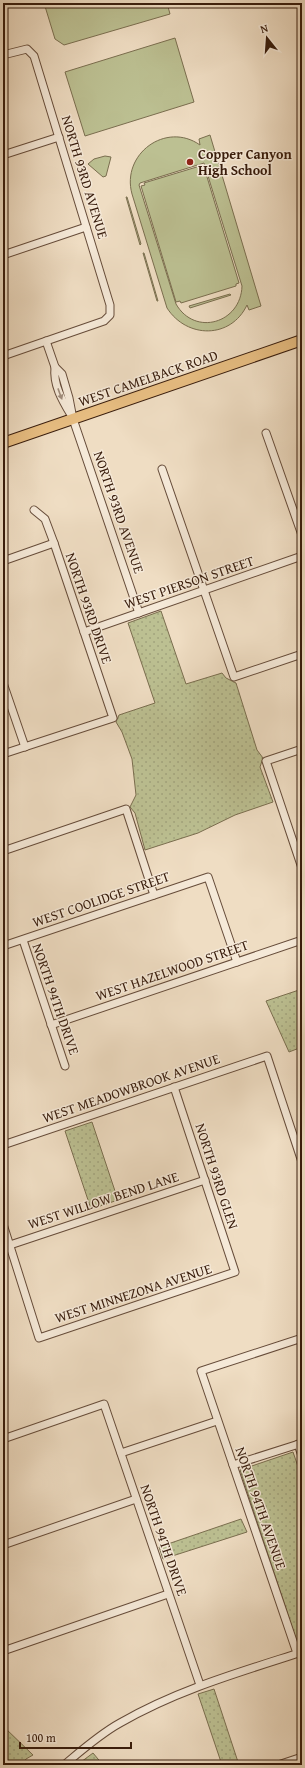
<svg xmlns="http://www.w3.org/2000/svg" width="305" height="1768" font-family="'Gentium Book Plus',serif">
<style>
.grass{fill:url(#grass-dots);stroke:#7a6e4f}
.garden{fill:#bcc092;stroke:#7a6e4f;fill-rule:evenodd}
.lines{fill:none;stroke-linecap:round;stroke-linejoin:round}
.street-casing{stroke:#664c3a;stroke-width:9}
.primary-casing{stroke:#381c0c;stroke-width:12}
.street{stroke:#f5e9d8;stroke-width:7}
.primary{stroke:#e8be82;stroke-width:10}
.oneway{fill:#a08d7c}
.poi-dot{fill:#8f2418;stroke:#f5e9d8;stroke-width:1.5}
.labels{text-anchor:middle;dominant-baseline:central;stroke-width:3;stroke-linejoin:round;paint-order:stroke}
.poi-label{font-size:14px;font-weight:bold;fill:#381c0c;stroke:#f5e9d8;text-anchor:start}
.street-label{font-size:14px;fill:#381c0c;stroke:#f5e9d8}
</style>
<defs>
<pattern id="grass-dots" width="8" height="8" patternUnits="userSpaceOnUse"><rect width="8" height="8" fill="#bcc092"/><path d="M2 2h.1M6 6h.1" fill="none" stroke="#a2a47d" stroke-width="1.8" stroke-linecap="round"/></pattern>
</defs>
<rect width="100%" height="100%" fill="#efddc3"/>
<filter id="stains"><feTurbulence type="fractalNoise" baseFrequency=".005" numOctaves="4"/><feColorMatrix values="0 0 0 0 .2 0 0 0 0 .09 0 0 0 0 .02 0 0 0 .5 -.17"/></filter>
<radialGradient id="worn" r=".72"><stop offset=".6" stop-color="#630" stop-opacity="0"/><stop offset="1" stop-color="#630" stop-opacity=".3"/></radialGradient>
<!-- grass -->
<g class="grass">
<path d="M161,611L186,684L222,673L226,678L236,683L257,750L263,758L260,767L273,802L235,815L198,833L145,850L135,813L130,807L136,795L132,759L122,732L116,722L119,715L155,703L128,623Z"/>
<path d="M302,989V1047L289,1052L266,1001Z"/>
<path d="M92,1122L118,1200L91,1209L65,1131Z"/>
<path d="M293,1452L302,1478V1647L299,1648L240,1470Z"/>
<path d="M241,1519L247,1532L163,1559L159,1547Z"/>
<path d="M214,1689L239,1765H222L198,1694Z"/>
<path d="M3,1726L33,1755L26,1759L22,1765H3Z"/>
<path d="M93,1753L103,1765H77Z"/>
</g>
<!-- garden -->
<g class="garden">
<path d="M44,3H167L170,14L64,45L55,39Z"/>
<path d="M175,38L194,102L85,136L65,72Z"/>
<path d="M210,135L261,306L249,310L247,305C231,339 187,339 167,308L132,194C121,154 166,121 200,145L199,139ZM204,163L242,286C241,323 195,337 176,304L139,185L140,183Z"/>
<path d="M105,156L111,157L106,176L103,177L88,164L94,159Z"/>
<path d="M200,166L201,168L204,167L239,283L236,284V286L181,303L180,301L176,302L141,186L145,185L144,183Z"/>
<path d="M126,197H127L141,244L140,245Z"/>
<path d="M143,253H144L158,301H157Z"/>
<path d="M230,294L231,295L190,308L189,306Z"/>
</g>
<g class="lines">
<defs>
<g id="street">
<path d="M3,55L27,49L34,56L110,305V315L104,321L3,356"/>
<path d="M3,155L59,137"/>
<path d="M3,255L86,227"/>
<path d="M46,341L55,367L62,374L69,398L73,419L139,613"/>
<path d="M55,367C53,385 62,400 71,415"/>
<path d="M266,433L302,535"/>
<path d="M162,469L234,677L302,654"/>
<path d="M3,561L54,543"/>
<path d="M84,632L302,556"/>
<path d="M3,683L25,747"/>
<path d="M302,749L266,761L302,868"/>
<path d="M3,754L113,718L54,543L45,519L34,510"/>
<path d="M3,851L126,809L154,895"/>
<path d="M23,940L65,1066"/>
<path d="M3,946L208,877L237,962"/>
<path d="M51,1025L302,940"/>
<path d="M3,1145L267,1056L302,1162"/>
<path d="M3,1224L39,1338L235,1272L174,1087"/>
<path d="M10,1245L205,1180"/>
<path d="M3,1439L104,1404L200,1685"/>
<path d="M298,1444L302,1456"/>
<path d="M121,1453L217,1421"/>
<path d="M233,1465L302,1443"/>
<path d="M3,1545L136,1499"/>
<path d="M3,1651L168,1594"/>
<path d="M297,1653L201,1371L302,1338"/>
<path d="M64,1765C82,1750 100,1734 120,1723C177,1690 240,1672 302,1652"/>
<path d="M278,1765L302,1757"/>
</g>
<path id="primary" d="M3,443L302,340"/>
</defs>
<!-- street casing -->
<use href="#street" class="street-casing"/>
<!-- primary casing -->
<use href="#primary" class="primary-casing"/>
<!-- street -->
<use href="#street" class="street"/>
<!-- primary -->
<use href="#primary" class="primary"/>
</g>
<!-- one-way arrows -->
<defs><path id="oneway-solid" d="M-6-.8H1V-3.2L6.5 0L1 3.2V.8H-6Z"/></defs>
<use class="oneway" href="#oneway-solid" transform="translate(60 394) rotate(70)"/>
<!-- markers -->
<circle class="poi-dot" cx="190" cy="162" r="4"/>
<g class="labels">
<!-- poi labels -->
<g class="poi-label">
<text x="198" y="154">Copper Canyon<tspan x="198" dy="16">High School</tspan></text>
</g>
<!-- street labels -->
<g class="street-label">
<text transform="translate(85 177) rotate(73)">NORTH 93RD AVENUE</text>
<text transform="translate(148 378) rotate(-19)">WEST CAMELBACK ROAD</text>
<text transform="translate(119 512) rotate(71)">NORTH 93RD AVENUE</text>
<text transform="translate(189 582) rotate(-19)">WEST PIERSON STREET</text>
<text transform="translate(89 608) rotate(71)">NORTH 93RD DRIVE</text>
<text transform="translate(101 899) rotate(-19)">WEST COOLIDGE STREET</text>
<text transform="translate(172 970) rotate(-19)">WEST HAZELWOOD STREET</text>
<text transform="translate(56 999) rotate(71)">NORTH 94TH DRIVE</text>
<text transform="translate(131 1088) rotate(-19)">WEST MEADOWBROOK AVENUE</text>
<text transform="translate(217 1176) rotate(72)">NORTH 93RD GLEN</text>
<text transform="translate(103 1200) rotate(-18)">WEST WILLOW BEND LANE</text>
<text transform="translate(133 1293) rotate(-18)">WEST MINNEZONA AVENUE</text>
<text transform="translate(261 1508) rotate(71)">NORTH 94TH AVENUE</text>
<text transform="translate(164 1540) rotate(71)">NORTH 94TH DRIVE</text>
</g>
</g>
<!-- margin -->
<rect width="305" height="1768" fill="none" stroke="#efddc3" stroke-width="16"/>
<rect x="4" y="4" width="297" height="1760" fill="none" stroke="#381c0c" stroke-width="2"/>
<rect x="8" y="8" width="289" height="1752" fill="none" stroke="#381c0c"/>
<!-- north arrow -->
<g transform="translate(267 38) rotate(343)" stroke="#f5e9d8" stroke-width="3" paint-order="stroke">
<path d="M0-3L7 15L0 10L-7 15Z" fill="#381c0c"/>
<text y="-6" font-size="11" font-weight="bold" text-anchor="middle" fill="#381c0c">N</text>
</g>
<!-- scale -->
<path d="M20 1742v6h111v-6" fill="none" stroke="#381c0c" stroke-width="2"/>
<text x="26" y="1742" font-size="12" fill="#381c0c" stroke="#f5e9d8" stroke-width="3" paint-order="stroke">100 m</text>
<rect width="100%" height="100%" filter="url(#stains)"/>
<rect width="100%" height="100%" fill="url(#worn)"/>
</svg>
